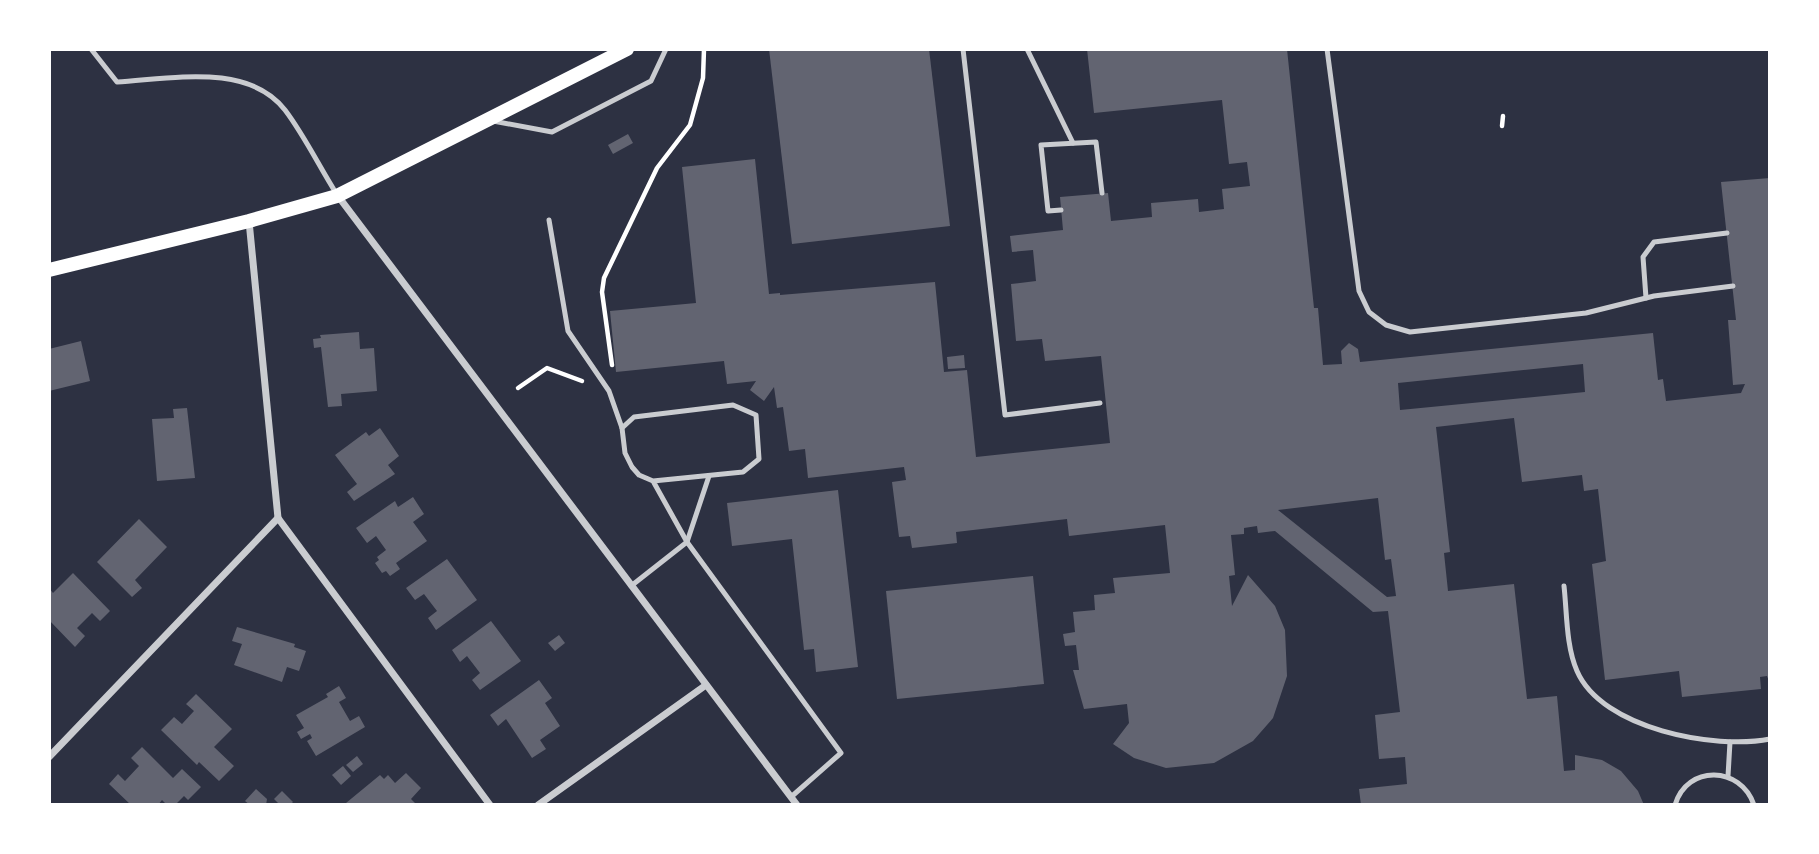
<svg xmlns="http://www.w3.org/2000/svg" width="1819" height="854" font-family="Rubik,sans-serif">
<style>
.building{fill:#626471;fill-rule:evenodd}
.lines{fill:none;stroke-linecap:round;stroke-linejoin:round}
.path{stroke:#fff;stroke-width:4.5}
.service{stroke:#caccd0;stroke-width:5}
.minor{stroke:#caccd0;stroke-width:7}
.secondary{stroke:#fff;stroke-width:14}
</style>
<rect width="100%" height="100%" fill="#2d3142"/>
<!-- building -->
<g class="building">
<path d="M769,49H929L950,226L792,244Z"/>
<path d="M1087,49H1287L1314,308H1318L1323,365L1342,364L1341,351L1349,343L1358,349L1360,362L1653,333L1658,380L1663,379L1666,401L1741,393L1745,384L1733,385L1728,320H1736L1721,182L1770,178V684L1767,676L1760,677L1761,689L1682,697L1679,671L1605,680L1592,564L1606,561L1598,489L1584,491L1582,475L1522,482L1514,418L1436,427L1450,552L1444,553L1448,591L1514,584L1527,699L1557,696L1564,771L1575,770V755L1602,760L1621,771L1638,791L1644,805H1361L1359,789L1407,784L1405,757L1379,759L1375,715L1400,712L1388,611L1373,612L1275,531L1258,533L1257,526L1244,528V534L1231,535L1235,575L1229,576L1232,606L1248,575L1275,606L1285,630L1287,676L1273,718L1253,741L1214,763L1166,768L1134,758L1113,744L1129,723L1127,704L1084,709L1073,670H1079L1076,645L1065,646L1063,634L1075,632L1073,612L1095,610L1094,595L1115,593L1113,578L1170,573L1165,525L1069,536L1067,519L956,532L957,543L912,548L910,536L899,537L892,482L906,480L904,467L808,478L805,449L789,451L783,407L777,408L774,387L764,401L750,390L756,381L727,384L724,361L616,372L610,311L696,303L682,167L755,159L769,294L780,293V295L935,282L944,372L967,370L976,457L1110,443L1101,356L1045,361L1042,339L1016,341L1011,284L1036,281L1033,250L1012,252L1010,236L1063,230L1060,197L1108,193L1111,221L1152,217L1151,203L1198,199L1199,212L1224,209L1222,189L1250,186L1247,162L1229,164L1222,100L1094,113ZM1583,364L1585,392L1400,410L1398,383ZM1378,498L1385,560L1391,559L1396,596L1387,597L1278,510Z"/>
<path d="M628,134L633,143L613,154L608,145Z"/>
<path d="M359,332L360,349L374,348L377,391L341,394L342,406L328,407L321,347L314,348L313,339L321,338L320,335Z"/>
<path d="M81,341L90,381L49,391V349Z"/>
<path d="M964,355L965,368L948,369L947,357Z"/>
<path d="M187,408L195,478L157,481L152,419L174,418L173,409Z"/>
<path d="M380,428L399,456L388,465L395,474L354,501L347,492L357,484L335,455L366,432L369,436Z"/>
<path d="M838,490L858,667L816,672L814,649L804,650L792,539L732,546L727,503Z"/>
<path d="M413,497L424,514L413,522L427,541L396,563L400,569L390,576L386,571L382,573L375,563L379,560L377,557L386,550L376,536L367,543L356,528L395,501L398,507Z"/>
<path d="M139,519L167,547L135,580L142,588L132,597L97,562Z"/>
<path d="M447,559L477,600L436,630L428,618L437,611L424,594L415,600L406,588Z"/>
<path d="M73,573L110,611L100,621L92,613L77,628L85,636L75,647L49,620V588L53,593Z"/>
<path d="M1033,576L1044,684L897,699L886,591Z"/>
<path d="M491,621L521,661L480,690L472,680L480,673L467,656L460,662L452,650Z"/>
<path d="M237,627L295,644L294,647L306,651L299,671L287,667L282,682L234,665L242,644L232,641Z"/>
<path d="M559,635L565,643L555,651L548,643Z"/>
<path d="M539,680L552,698L545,703L560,726L540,740L546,749L532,758L506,719L498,726L490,715Z"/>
<path d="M339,686L346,698L339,702L350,721L359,716L365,727L316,756L307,741L312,738L310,734L301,739L297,732L304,728L296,715L328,697L326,694Z"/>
<path d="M196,694L232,729L214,747L234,766L219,781L199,762L197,765L161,730L174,717L182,724L194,711L186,704Z"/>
<path d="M142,747L173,778L182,769L201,787L188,800L184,796L175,805H167L162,800L158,805H131L109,784L118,774L125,781L139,766L131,758Z"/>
<path d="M357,756L363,764L353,772L346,765Z"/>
<path d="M343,766L351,776L341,785L332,775Z"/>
<path d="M406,773L421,788L411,799L417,805L346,803L380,775L384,779L388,775L395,783Z"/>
<path d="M256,789L267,799L266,805H250L245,801Z"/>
<path d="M282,791L293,802L290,805H280L274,799Z"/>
</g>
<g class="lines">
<!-- path -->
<g class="path">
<path d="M1502,126L1503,116"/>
<path d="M612,365L602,292L604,278L657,168L690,125L703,78L704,49"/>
<path d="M518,388L547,368L582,381"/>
</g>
<!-- service -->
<g class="service">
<path d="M91,49L117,82C170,79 248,62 285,110C304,135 319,166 336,193"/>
<path d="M963,49L1005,415L1100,403"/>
<path d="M1027,49L1073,143"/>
<path d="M1327,49L1359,291L1369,312L1386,325L1410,332L1586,313L1654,296L1733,286"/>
<path d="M493,121L552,132L651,81L666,49"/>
<path d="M1061,210L1048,211L1041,145L1096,142L1102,193"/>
<path d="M549,220L568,331L609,391L622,428"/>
<path d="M1646,298L1643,257L1654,242L1727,233"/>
<path d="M653,481L743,472L759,459L756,415L733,405L634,417L622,428L625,453L632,467L639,475L653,481L687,542"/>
<path d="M687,542L709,476"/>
<path d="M631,586L687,542L841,753L791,797"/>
<path d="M1564,586C1567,613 1566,646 1577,671C1602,729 1715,750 1770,739"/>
<path d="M1728,776L1730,742"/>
<path d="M1675,805C1687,764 1741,766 1754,805"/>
</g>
<!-- minor -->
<g class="minor">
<path d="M338,196L797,805"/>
<path d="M249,221L278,518L490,805"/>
<path d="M49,757L278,518"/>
<path d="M538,805L706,685"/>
</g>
<!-- secondary -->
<path class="secondary" d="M49,270L249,221L337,196L627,49"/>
</g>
<!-- border -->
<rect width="1819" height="854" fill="none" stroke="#ffffff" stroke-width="102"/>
</svg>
